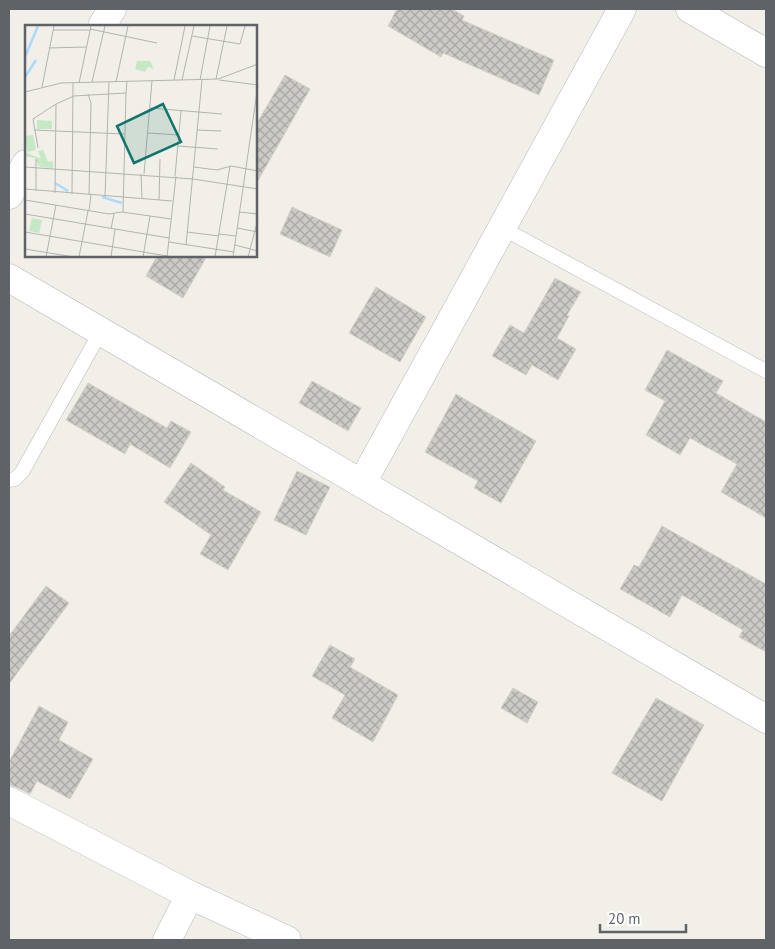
<svg xmlns="http://www.w3.org/2000/svg" width="775" height="949" font-family="'PT Sans',sans-serif">
<style>
.building{fill:url(#building-cross-hatch);stroke:#d6d1c6}
.lines{fill:none;stroke-linecap:round;stroke-linejoin:round}
.service-casing{stroke:#b5b8bc;stroke-width:15}
.minor-casing{stroke:#b5b8bc;stroke-width:29}
.service{stroke:#fff;stroke-width:14}
.minor{stroke:#fff;stroke-width:28}
.inset-river{fill:none;stroke:#aadaff;stroke-width:2.5}
.inset-road{fill:none;stroke:#b3b3b1;stroke-width:1}
.view{fill:#0f766e;fill-opacity:0.15;stroke:#0f766e;stroke-width:2.5}
.inset-edge{fill:none;stroke:#5f6368;stroke-width:2.5}
</style>
<defs>
<pattern id="building-cross-hatch" width="8" height="8" patternUnits="userSpaceOnUse" patternTransform="scale(1.25)"><rect width="8" height="8" fill="#cccac5"/><path d="M0 0l8 8M0 8l8-8" fill="none" stroke="#a9a8a4"/></pattern>
</defs>
<rect width="100%" height="100%" fill="#f1efe8"/>
<!-- building -->
<g class="building">
<path d="M397,9H452L464,16L462,20L554,60L539,95L443,53L441,57L388,26Z"/>
<path d="M285,75L310,89L256,184V125Z"/>
<path d="M292,207L342,230L330,257L280,234Z"/>
<path d="M157,256H207L183,298L146,276Z"/>
<path d="M555,278L581,292L567,315L569,316L557,338L576,349L558,380L532,365L526,375L492,356L510,325L524,333Z"/>
<path d="M376,287L426,317L400,362L349,333Z"/>
<path d="M667,350L723,381L716,393L766,422V518L721,492L737,464L690,438L680,455L646,435L665,401L645,390Z"/>
<path d="M312,381L361,408L348,431L299,403Z"/>
<path d="M88,383L167,428L171,421L191,432L170,468L130,444L125,454L66,420Z"/>
<path d="M456,394L536,441L501,503L474,488L478,481L425,452Z"/>
<path d="M191,463L225,487L223,490L261,512L228,570L200,554L211,535L164,502Z"/>
<path d="M297,471L330,487L306,535L274,520Z"/>
<path d="M662,526L766,584V652L739,637L743,630L682,595L670,617L620,589L634,565L639,567Z"/>
<path d="M46,586L69,603L9,684V636Z"/>
<path d="M330,645L355,659L350,667L398,695L373,742L332,718L345,695L312,676Z"/>
<path d="M513,688L538,702L527,723L501,708Z"/>
<path d="M656,698L704,725L662,801L612,773Z"/>
<path d="M39,706L68,722L59,740L93,759L70,799L37,781L30,794L16,787L9,785V762Z"/>
</g>
<g class="lines">
<defs>
<g id="service">
<path d="M502,228L766,371"/>
<path d="M9,480L15,479L22,472L101,331"/>
</g>
<g id="minor">
<path d="M690,9L766,53"/>
<path d="M102,26L112,9"/>
<path d="M9,195L26,164"/>
<path d="M9,278L766,719"/>
<path d="M362,483L622,9"/>
<path d="M9,801L190,895L287,940"/>
<path d="M167,940L190,895"/>
</g>
</defs>
<!-- service casing -->
<use href="#service" class="service-casing"/>
<!-- minor casing -->
<use href="#minor" class="minor-casing"/>
<!-- service -->
<use href="#service" class="service"/>
<!-- minor -->
<use href="#minor" class="minor"/>
</g>
<!-- overview -->
<g transform="translate(25 25)">
<rect width="232" height="232" fill="#f1efe8"/>
<path d="M112,36H125L129,44L123,42L120,47L110,44ZM18,125L23,137L28,136V143L15,142L16,137L14,142L10,133L0,131V127L16,134L13,126Z" fill="#c5e8c5"/>
<path d="M12,95L27,96V104H12ZM8,110L11,125L2,127L0,111ZM7,193L17,195L14,208L4,206Z" fill="#c5e8c5"/>
<path class="inset-river" d="M0,32L13,1M0,52L11,35M30,158L43,166M77,172L97,178"/>
<path class="inset-road" d="M65,4L132,18M28,5H65M167,11L215,19L220,1M24,23L61,22M191,54L202,1M149,55L160,1M157,55L169,1M175,55L185,1M194,55L233,60M67,57L80,1M91,57L103,1M54,58L66,1M17,62L29,1M0,67L36,58L193,54L233,39M63,69L66,78L64,170M125,83L197,89M9,105L99,109M172,105L196,106M123,108L154,110M153,121L193,124M13,123L8,94L31,79M11,134V166M0,142L168,154M169,142L192,145L206,141L233,146M116,149L117,174M119,149L127,56M150,151L156,86M168,154L233,164M0,164L147,176M30,168L31,79L49,71L101,68L102,56M47,169L48,58M80,172L84,57M0,175L84,189L97,187L146,194M134,175L135,134M64,186L66,170M98,187L101,68M214,187L233,189M0,189L144,213M212,203L233,207M86,204L89,189M0,207L148,232M162,207L194,211M194,209L211,211M144,217L209,227M161,220L177,55M210,220L233,226M0,224L49,232M21,232L31,180M54,232L63,186M86,232L90,204M118,232L125,191M142,232L151,151M190,232L205,141M208,232L233,60M223,232L233,194"/>
<path class="view" d="M138,79L156,117L109,138L92,101Z"/>
<rect width="232" height="232" class="inset-edge"/>
</g>
<!-- border -->
<rect width="775" height="949" fill="none" stroke="#5f6368" stroke-width="20"/>
<!-- scale -->
<path d="M600 924v8h86v-8" fill="none" stroke="#5f6368" stroke-width="2.5"/>
<text x="608" y="924" font-size="15" fill="#5f6368" stroke="#ffffff" stroke-width="4" paint-order="stroke">20 m</text>
</svg>
